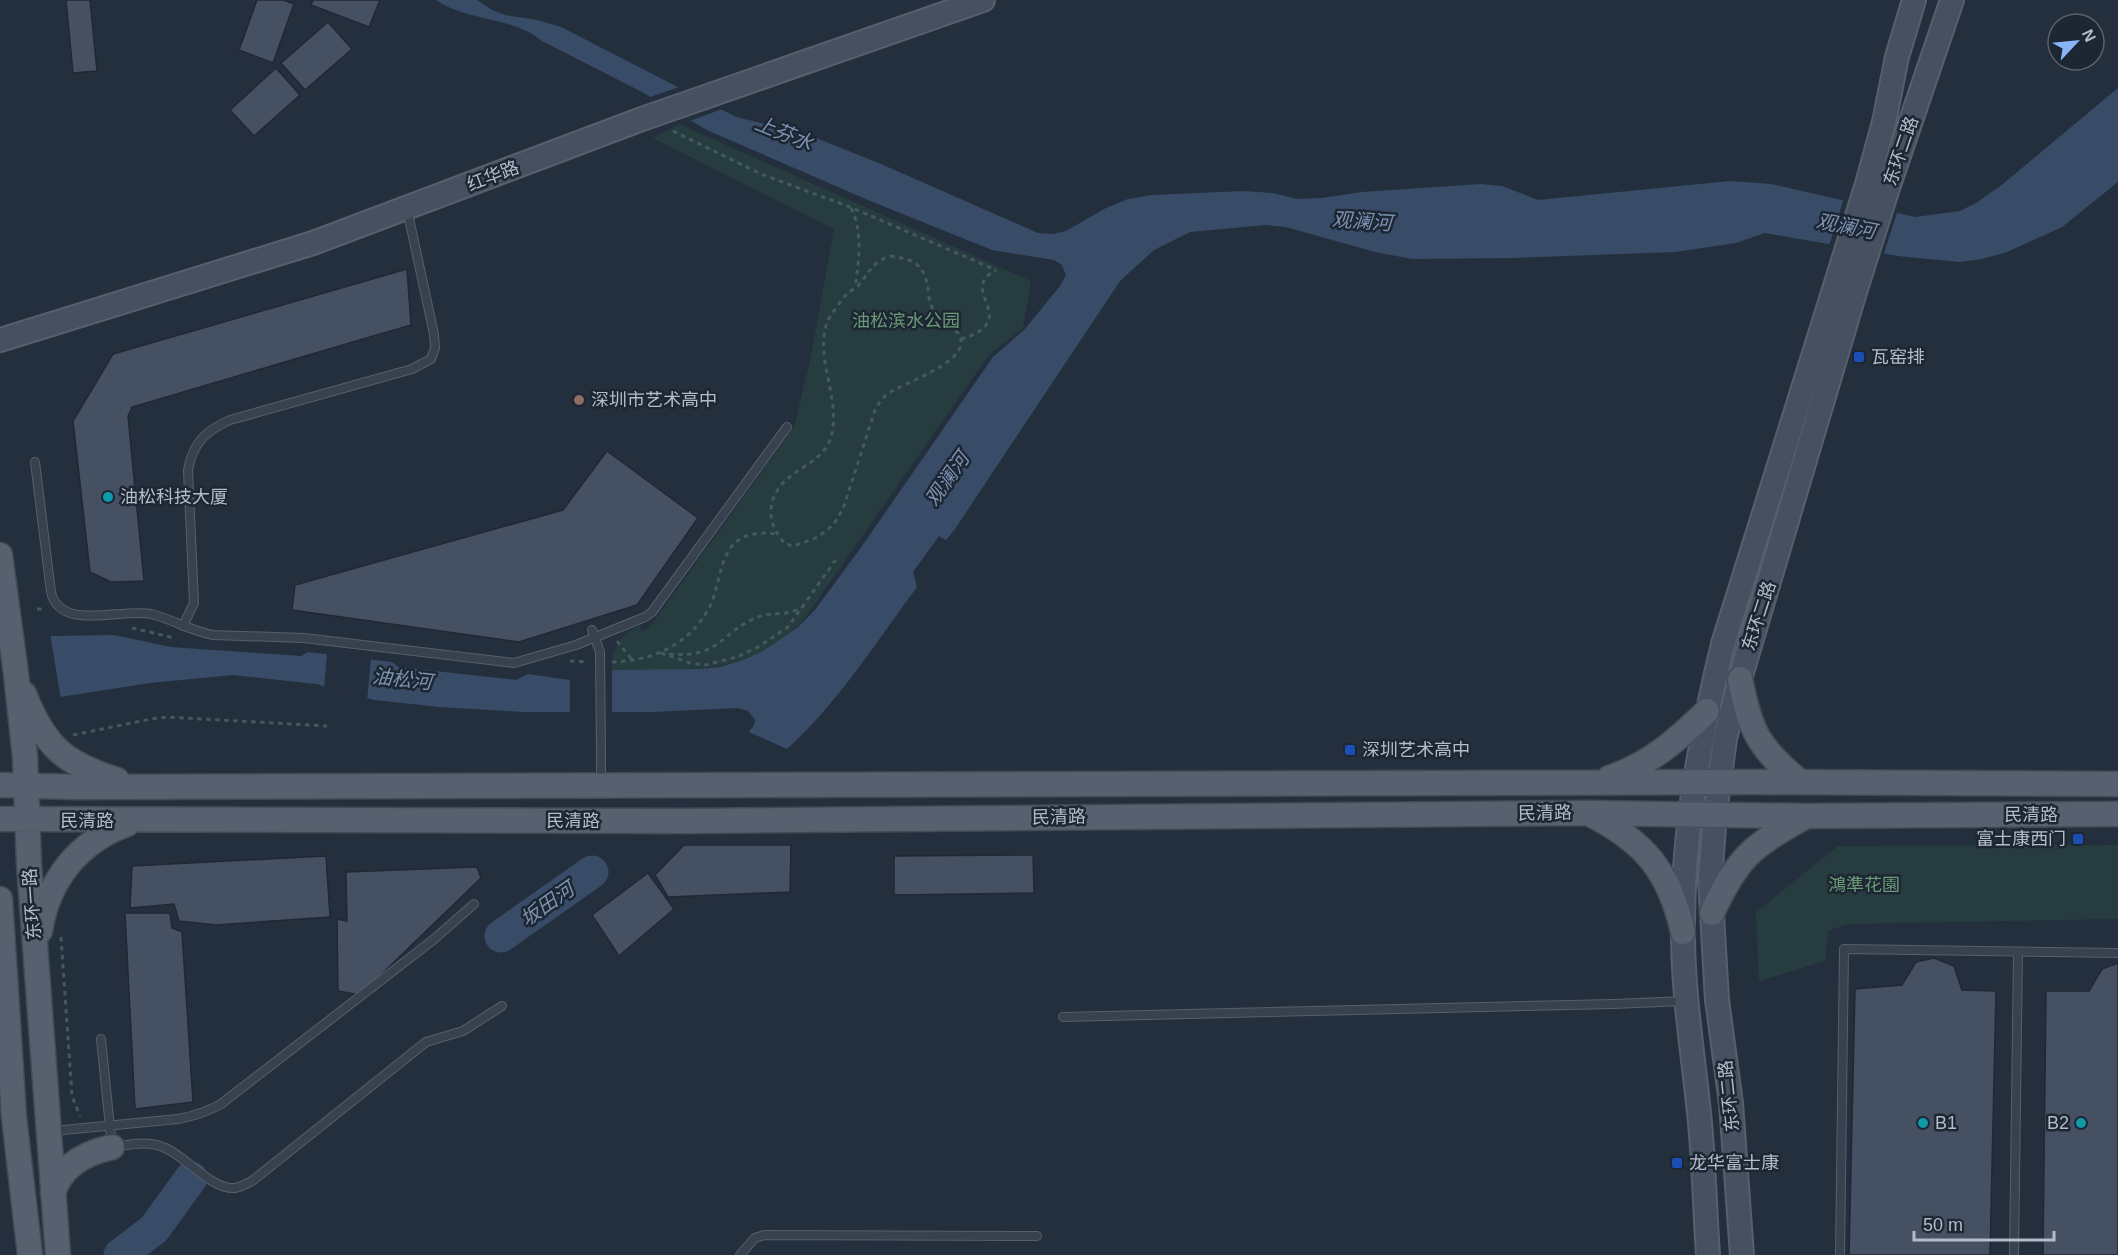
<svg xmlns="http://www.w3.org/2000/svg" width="2118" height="1255" font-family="Helvetica,'Noto Sans SC',sans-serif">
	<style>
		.green { fill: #263c3f }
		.water { fill: #394c67 }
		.pier { fill: #242f3e }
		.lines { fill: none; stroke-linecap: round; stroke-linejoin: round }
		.river { stroke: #394c67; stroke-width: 33 }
		.building { fill: #455162; stroke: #1f2835; stroke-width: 1.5 }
		.lane-casing { stroke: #565f6c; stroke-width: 10 }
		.secondary-casing { stroke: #565f6c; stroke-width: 26 }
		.primary-casing { stroke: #414a57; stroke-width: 27 }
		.path { stroke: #44595c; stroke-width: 3; stroke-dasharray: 4.5 4.5; stroke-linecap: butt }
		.lane { stroke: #38414e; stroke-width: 8 }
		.secondary { stroke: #465061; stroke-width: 22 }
		.primary { stroke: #56606e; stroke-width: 24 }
		.lane-bridge-casing { stroke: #565f6c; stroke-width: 10; stroke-linecap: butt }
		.lane-bridge { stroke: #38414e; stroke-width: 8 }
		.transit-dot { fill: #1a4fb4; stroke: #1d2633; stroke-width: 2 }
		.education-dot { fill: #8d6e63; stroke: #1d2633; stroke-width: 2 }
		.culture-dot { fill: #0f9aa8; stroke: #1d2633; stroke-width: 2 }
		.labels { text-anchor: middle; stroke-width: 5; stroke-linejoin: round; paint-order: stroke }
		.street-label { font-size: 18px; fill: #b4bcc9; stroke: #1d2633 }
		.park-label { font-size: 18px; fill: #6b9a76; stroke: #1d2633 }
		.poi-label { font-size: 18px; fill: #b4bcc9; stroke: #1d2633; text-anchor: start }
		.water-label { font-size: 20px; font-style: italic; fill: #7c92b1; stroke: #1d2633 }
	</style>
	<rect width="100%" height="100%" fill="#242f3e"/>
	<path class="green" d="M679 124 1031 281 1023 328 989 355 807 615C801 622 794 629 787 635 739 677 672 669 612 670 612 648 619 635 639 626L642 631 649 628 794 427 810 361 834 229 653 138Z
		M2118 845V919L1847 924 1828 931 1825 961 1759 981 1756 912 1838 846Z"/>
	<path class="water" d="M436 0H477L492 10 505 15 537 20 561 27 736 117 806 134 881 164 1038 233 1053 234 1066 231 1106 208 1128 199 1152 195 1244 191 1273 193 1297 199 1322 198 1362 192 1481 184 1502 186 1538 200 1730 181 1771 184 1915 217 1960 211 1976 203 2003 184 2118 88V182L2062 227 2007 252 1982 259 1960 262 1898 256 1765 233 1736 243 1675 252 1512 258 1412 259 1375 252 1286 227 1266 225 1190 232 1154 250 1120 281 955 529 946 540 939 536 913 572 917 587C876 642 838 703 787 749L749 732 754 725 755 720 748 711 738 708 651 712H524L440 707 374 700 316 684 233 675 150 683 60 697 0 703V641L50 636 114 635 171 647 301 656 308 652 392 662 398 667 516 680 528 674 570 680 612 670 699 669 720 667 743 660 763 651 781 639 798 627 814 611 860 549 993 357 1024 330 1060 286 1066 275 1062 265 1054 260 992 250 868 200 707 130 642 92 542 41C512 16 468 22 436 0Z"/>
	<path class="pier" d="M682 86 725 108 687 122 647 98Z
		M1844 198 1898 210 1883 256 1829 246Z
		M50 633 61 700 0 706V638Z
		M327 654 371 659 367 701 324 689Z
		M612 667V715H570V677Z"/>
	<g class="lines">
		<path class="river" d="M501 936 592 872
			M120 1255 154 1229 191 1178"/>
	</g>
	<path class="building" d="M66 0H90L97 71 73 73Z
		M257 0H283L294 4 273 63 239 50Z
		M313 0H380L369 27 311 5Z
		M328 22 352 49 305 90 281 63Z
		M276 68 300 95 254 136 230 110Z
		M407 269 411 325 132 407 128 416 144 581 111 582 90 572 73 421 113 354Z
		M607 451 698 518 637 605 519 642 292 610 295 585 563 510Z
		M684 845H791L790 892 668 897 655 875Z
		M1033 855 1034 893 894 895V856Z
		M326 856 330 917 216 925 179 921 174 904 130 908 132 866Z
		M477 867 481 878 360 995 338 991 337 919 347 921 346 872Z
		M648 873 674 909 619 956 592 915Z
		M125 913H170L172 928 182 932 193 1102 135 1109Z
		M1934 958 1954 966 1962 990 1996 991 1990 1255H1849L1855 989 1902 985 1916 962Z
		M2118 963V1255H2043L2046 991H2089L2102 969Z"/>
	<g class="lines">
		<g class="lane-casing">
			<path id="lane" d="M35 462 51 592C60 632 121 608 151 614 172 619 191 631 213 635L304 638 514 663 576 645 645 617 652 612 787 427
				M183 626 194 603 188 470C193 443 205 431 230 420L412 369 431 359 435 348 434 334 407 209
				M592 630 600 652
				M601 754V782
				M1063 1017 1614 1004 1684 1001
				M101 1039 112 1147C129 1145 147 1140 163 1147 185 1155 211 1190 235 1188 241 1187 246 1184 252 1181L426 1042 463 1031 502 1006
				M53 1131 178 1119C194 1116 207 1112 221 1104L433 940 474 904
				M740 1255 755 1238 764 1235 1037 1236
				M1840 1255 1844 949 2118 953
				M2014 1255 2018 952"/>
		</g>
		<g class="secondary-casing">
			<path id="secondary" d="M0 340 313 243 642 119 983 0
				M1708 1255C1705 1211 1704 1167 1700 1123 1694 1059 1683 997 1683 933 1682 836 1700 738 1723 644L1867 184 1884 122 1897 57 1914 0
				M1742 1255 1731 1103 1717 1000 1710 880 1715 814 1725 739 1740 679 1855 292 1887 191 1952 0"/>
		</g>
		<g class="primary-casing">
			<path id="primary" d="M0 555 16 674 25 757 29 864 58 1255
				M1740 679C1751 733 1758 747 1800 782
				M24 694C45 747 64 763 117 780
				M1609 778C1649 765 1677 740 1707 711
				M0 785 76 787 1756 782 2118 784
				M1590 814C1645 842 1669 871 1683 932
				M0 819 686 821 1587 813 1806 816 2118 814
				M0 899 14 1117 30 1255
				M1712 913C1737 859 1751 846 1803 818
				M40 931C48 880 78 842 127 824
				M53 1194C60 1166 86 1153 112 1147"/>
		</g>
		<path class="path" d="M673 131 761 174 850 207 996 270
			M851 208C863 231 859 262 855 287
			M890 256C920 260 926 268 929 297 932 322 958 323 961 340 965 364 902 383 886 395 881 399 878 405 875 410L843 509 833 525 818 537 794 546 785 544C775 532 768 519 772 503 781 468 822 468 831 437 842 398 813 358 828 320 830 316 844 296 847 294 850 291 854 289 858 286 870 272 871 263 890 256Z
			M961 339C970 336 980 333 986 325 1000 307 964 287 996 270
			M37 609H45
			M132 628 175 638
			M617 641 633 661
			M661 653 690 663 705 665 737 657 758 647 788 627 837 558
			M669 654C723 659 720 630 761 616 776 612 788 616 802 607
			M570 661 587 662
			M612 662C652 661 689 645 709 608 723 582 717 540 754 534 762 533 770 532 777 535
			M73 735 151 719 167 717 327 726
			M61 937 72 1096 80 1116"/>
		<use href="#lane" class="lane"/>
		<use href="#secondary" class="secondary"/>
		<use href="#primary" class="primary"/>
		<g class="lane-bridge-casing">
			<path id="lane-bridge" d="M600 652 601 754"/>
		</g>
		<use href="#lane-bridge" class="lane-bridge"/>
	</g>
	<g class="transit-dot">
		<rect x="1853" y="351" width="12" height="12" rx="3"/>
		<rect x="1344" y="744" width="12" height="12" rx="3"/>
		<rect x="2072" y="833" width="12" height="12" rx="3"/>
		<rect x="1671" y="1157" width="12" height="12" rx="3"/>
	</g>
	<circle class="education-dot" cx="579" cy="400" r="6"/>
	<g class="culture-dot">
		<circle cx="108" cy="497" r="6"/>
		<circle cx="1923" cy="1123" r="6"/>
		<circle cx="2081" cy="1123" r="6"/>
	</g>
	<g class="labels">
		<g class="street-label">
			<text transform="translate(1901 151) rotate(-71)" y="6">东环二路</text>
			<text transform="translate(493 176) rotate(-21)" y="6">红华路</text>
			<text transform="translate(1759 616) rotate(-72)" y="6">东环二路</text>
			<text transform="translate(1545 813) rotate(-1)" y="6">民清路</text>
			<text x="2031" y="821">民清路</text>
			<text transform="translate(1059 817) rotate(-1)" y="6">民清路</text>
			<text x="87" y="827">民清路</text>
			<text x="573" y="827">民清路</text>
			<text transform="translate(32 904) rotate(-94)" y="6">东环一路</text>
			<text transform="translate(1729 1096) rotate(-96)" y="6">东环二路</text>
		</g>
		<g class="park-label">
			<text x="906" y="327">油松滨水公园</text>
			<text x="1864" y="891">鴻準花園</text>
		</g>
		<g class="poi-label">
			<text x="1871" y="363">瓦窑排</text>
			<text x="591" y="406">深圳市艺术高中</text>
			<text x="120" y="503">油松科技大厦</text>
			<text x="1362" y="756">深圳艺术高中</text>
			<text x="2066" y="845" text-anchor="end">富士康西门</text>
			<text x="1935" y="1129">B1</text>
			<text x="2069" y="1129" text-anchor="end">B2</text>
			<text x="1689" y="1169">龙华富士康</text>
		</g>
		<g class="water-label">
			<text transform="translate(784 133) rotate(22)" y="7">上芬水</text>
			<text transform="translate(1362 221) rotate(4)" y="7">观澜河</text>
			<text transform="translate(1846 226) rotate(11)" y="7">观澜河</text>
			<text transform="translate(947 479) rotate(-55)" y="7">观澜河</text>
			<text transform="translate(402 679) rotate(6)" y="7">油松河</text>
			<text transform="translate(547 904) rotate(-35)" y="7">坂田河</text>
		</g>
	</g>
	<g transform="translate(2076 42) rotate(64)"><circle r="28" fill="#1d2633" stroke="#59626f" stroke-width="1.5"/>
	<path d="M0-4.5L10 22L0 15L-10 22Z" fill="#8ab4f8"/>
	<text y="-9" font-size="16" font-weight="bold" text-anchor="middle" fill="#b4bcc9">N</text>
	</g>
	<path d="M1914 1231v9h140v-9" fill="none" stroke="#b4bcc9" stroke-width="3"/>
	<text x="1923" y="1231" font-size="18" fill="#b4bcc9" stroke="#1d2633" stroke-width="4.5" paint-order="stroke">50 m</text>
</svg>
